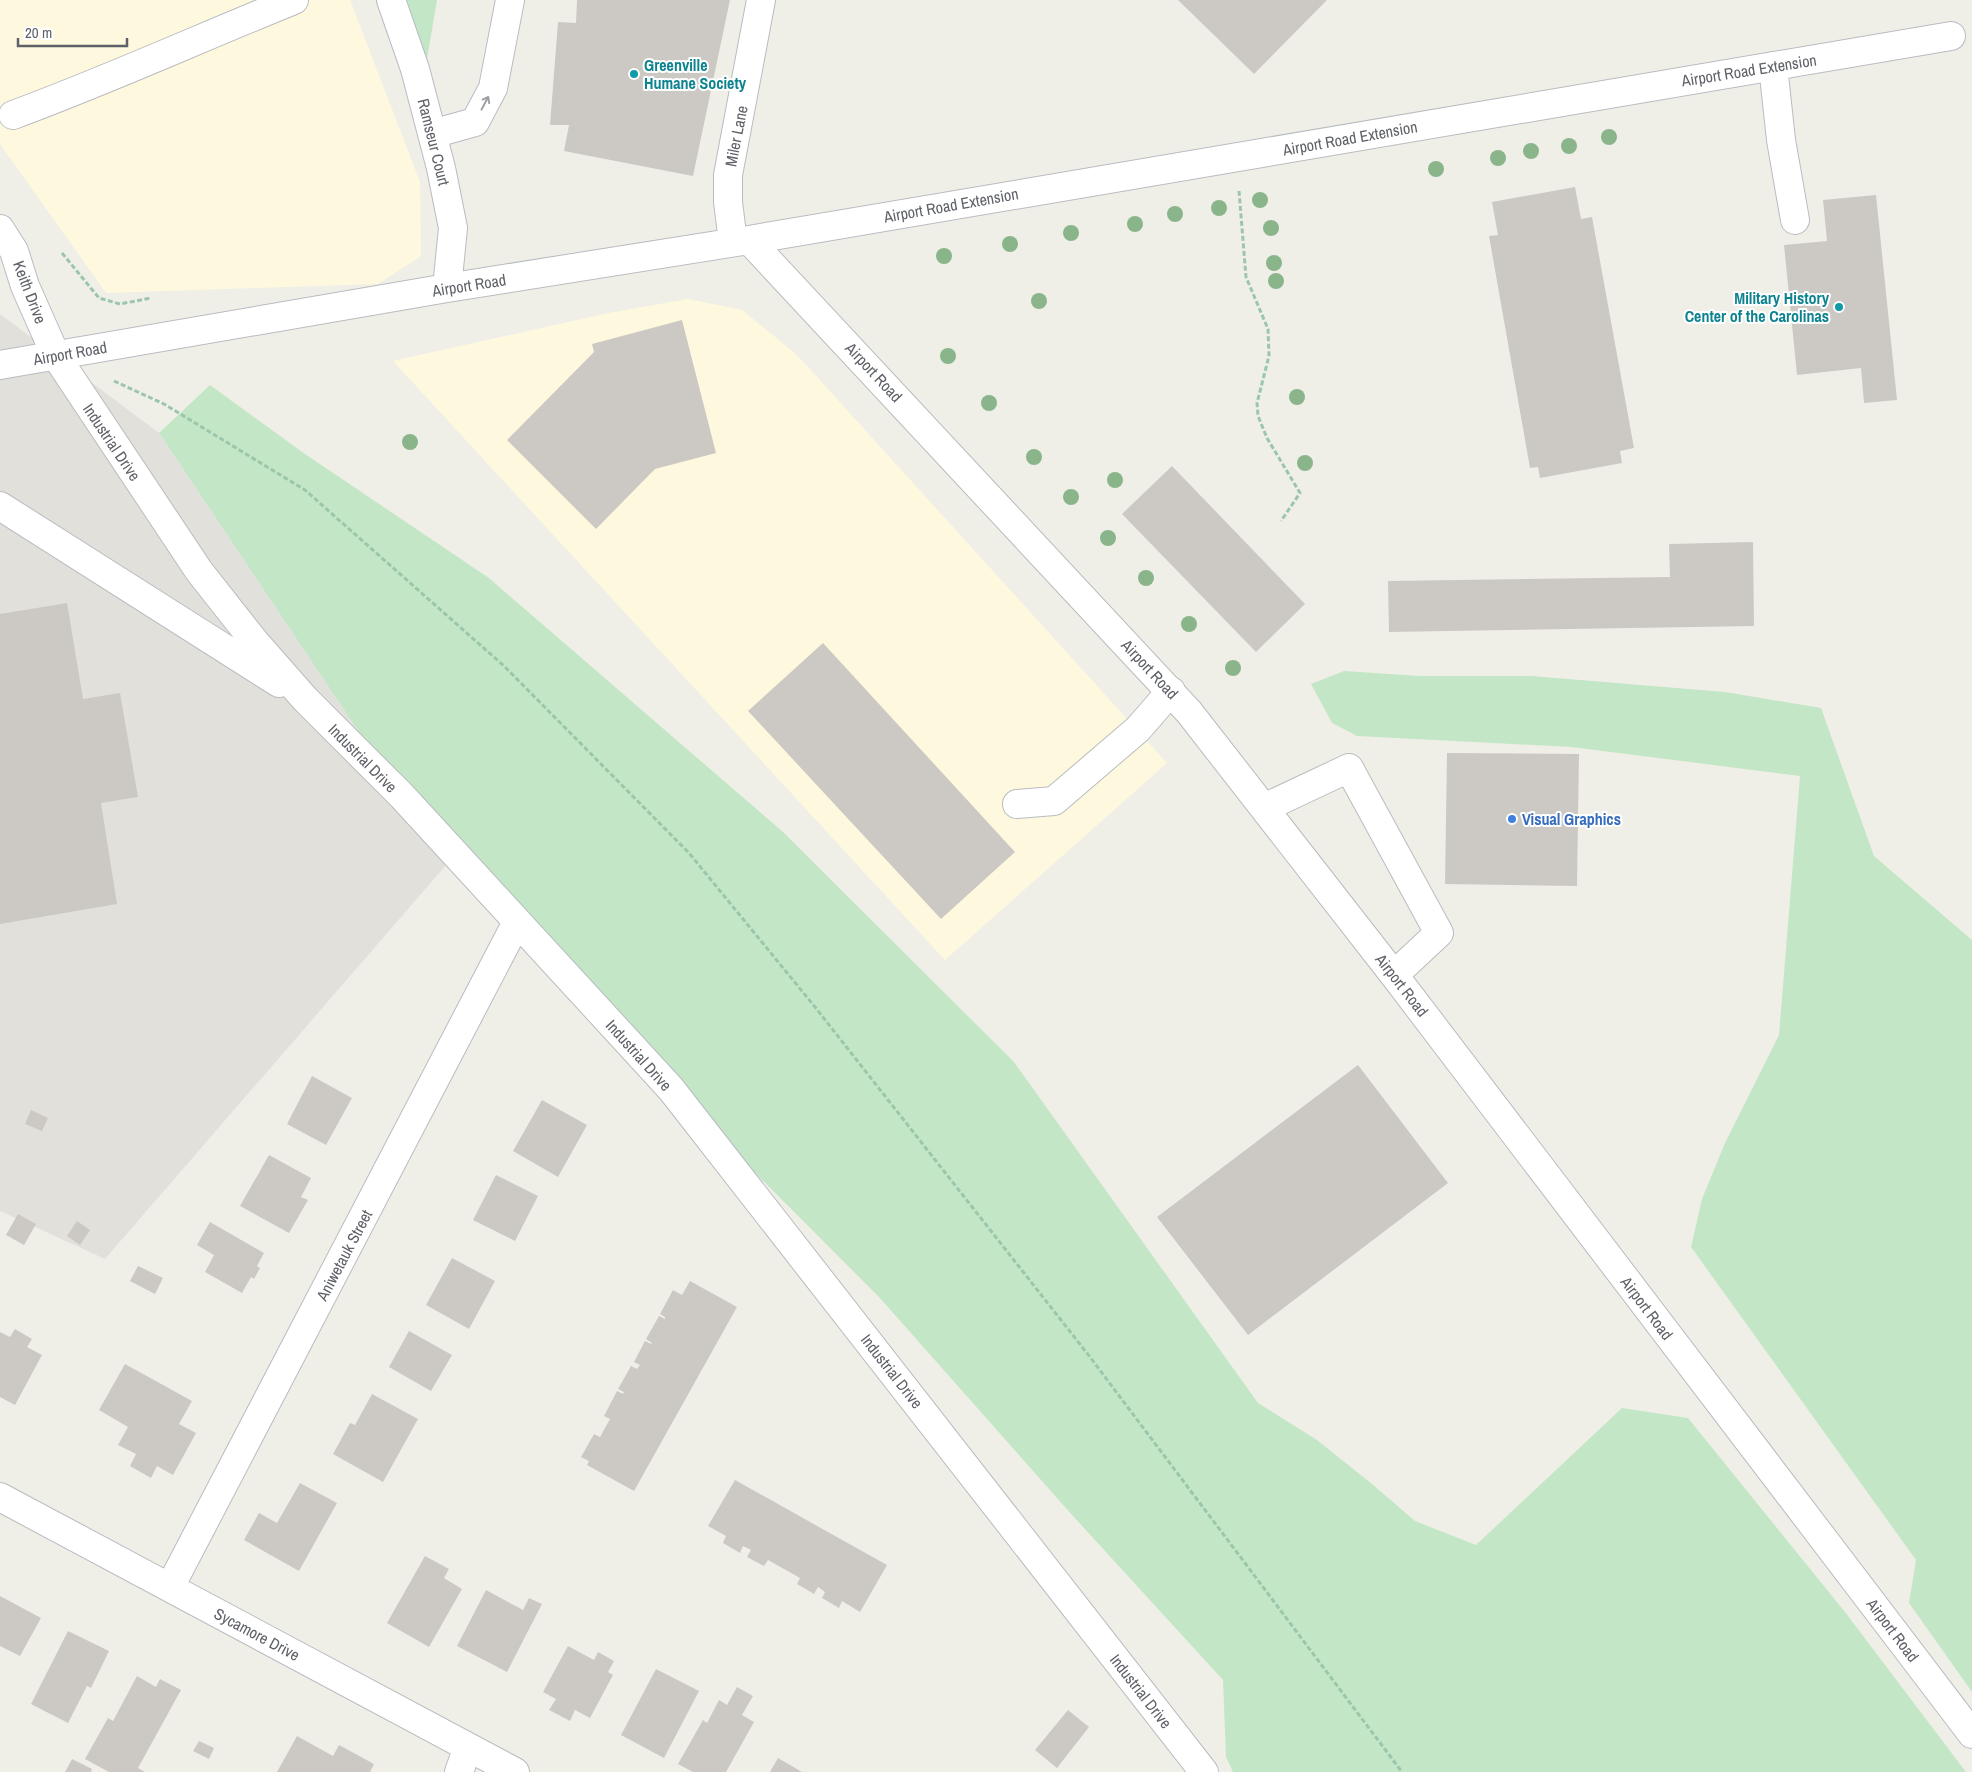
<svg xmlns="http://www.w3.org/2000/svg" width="1972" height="1772" font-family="'Archivo Narrow',sans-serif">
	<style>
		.commercial { fill: #fef9de }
		.industrial { fill: #e2e0db }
		.green { fill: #c3e7c6 }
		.building { fill: #ccc9c4 }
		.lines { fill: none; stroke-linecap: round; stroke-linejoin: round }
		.minor-casing { stroke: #b9bbc0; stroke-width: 30 }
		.path { stroke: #9bc6ab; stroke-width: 3; stroke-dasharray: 5 2.5; stroke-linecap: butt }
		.minor { stroke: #fff; stroke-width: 28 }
		.tree { fill: #8ab58b }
		.oneway { stroke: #9ea0a4 }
		.culture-dot { fill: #0f9aa8; stroke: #fff; stroke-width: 2 }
		.shop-dot { fill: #3f7fe0; stroke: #fff; stroke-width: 2 }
		.labels { text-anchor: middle; stroke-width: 4; stroke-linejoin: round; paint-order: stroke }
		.culture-label { font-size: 16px; font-weight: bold; fill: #0d838f; stroke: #fff; text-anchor: start }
		.street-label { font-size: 16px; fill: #5e6167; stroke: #fff }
		.shop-label { font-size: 16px; font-weight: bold; fill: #366cbe; stroke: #fff; text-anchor: start }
	</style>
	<rect width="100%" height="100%" fill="#f0efe7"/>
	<path class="commercial" d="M0 0H350L420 182 421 256 378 284 106 293 0 144Z
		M688 299 742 310 797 355 1167 763 945 960 393 361 609 313Z"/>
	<path class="industrial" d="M0 314 159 433 447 864 105 1259 0 1211Z"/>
	<path class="green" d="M406 0H437L427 59Z
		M210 385 305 454 489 578 783 832 1014 1062 1258 1403 1317 1440 1372 1484 1415 1521 1476 1545 1622 1408 1688 1418 1845 1612 1966 1772H1233L1226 1757 1223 1680 1073 1516 879 1297 447 864 159 433Z
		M1344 671 1420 676H1532L1725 692 1821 708 1874 856 1972 940V1692L1909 1603 1916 1560 1691 1247 1702 1199 1725 1143 1779 1035 1800 776 1571 747 1357 736 1332 723 1311 684Z"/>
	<path class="building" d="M577 0H730L693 176 564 151 569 125H550L558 22 576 23Z
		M1178 0H1327L1254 74Z
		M1575 187 1581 219 1592 217 1634 448 1620 451 1622 463 1540 478 1538 467 1530 468 1489 236 1498 235 1492 202Z
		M1876 195 1897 400 1864 403 1861 368 1797 375 1784 245 1827 241 1823 200Z
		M682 320 716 453 655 469 596 529 507 440 594 352 592 344Z
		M1172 466 1305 604 1256 652 1122 514Z
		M1753 542 1754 626 1389 632 1388 581 1670 577 1669 544Z
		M67 603 83 699 120 693 138 797 101 803 117 904 0 924V614Z
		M823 643 1015 852 941 919 748 711Z
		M1447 753 1579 754 1577 886 1445 884Z
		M1358 1065 1448 1183 1248 1335 1157 1217Z
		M312 1076 352 1098 326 1145 287 1124Z
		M542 1100 587 1125 558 1177 513 1151Z
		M31 1110 48 1118 42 1131 25 1124Z
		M269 1155 311 1178 301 1197 308 1200 289 1233 240 1206Z
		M496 1175 538 1196 515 1241 473 1220Z
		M18 1214 36 1224 24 1245 6 1235Z
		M77 1221 90 1230 80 1245 67 1236Z
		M210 1222 264 1253 257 1266 260 1268 254 1279 251 1277 242 1293 205 1272 214 1255 197 1245Z
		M452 1258 495 1281 469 1329 426 1305Z
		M138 1266 163 1278 155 1294 130 1281Z
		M690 1281 737 1307 634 1491 587 1465 589 1461 581 1457 594 1434 600 1437 610 1419 604 1416 617 1391 623 1394 624 1392 618 1389 631 1366 637 1369 640 1365 634 1362 645 1341 651 1344 652 1343 646 1339 659 1316 665 1319V1317L660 1314 673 1290 682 1295Z
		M15 1329 32 1339 27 1347 42 1355 15 1405 0 1397V1332L10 1337Z
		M409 1331 452 1355 431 1391 389 1367Z
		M125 1364 192 1401 179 1424 196 1433 173 1475 157 1466 151 1478 130 1466 136 1454 118 1445 128 1427 99 1410Z
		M372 1394 418 1419 383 1482 333 1454 350 1423 355 1425Z
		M735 1480 887 1565 860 1612 842 1601 839 1608 822 1598 825 1592 818 1587 814 1594 797 1584 800 1578 768 1560 764 1566 747 1557 751 1550 743 1546 740 1553 723 1543 726 1536 708 1526Z
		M300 1483 337 1503 299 1571 244 1540 259 1513 277 1523Z
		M425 1556 449 1569 444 1578 462 1589 429 1647 387 1623Z
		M486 1590 523 1610 529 1598 542 1604 507 1672 457 1646Z
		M0 1596 41 1618 20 1656 0 1646Z
		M68 1631 109 1651 91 1688 87 1686 68 1723 31 1704Z
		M568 1646 594 1660 598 1652 614 1661 608 1672 613 1675 590 1718 575 1710 570 1721 549 1710 556 1699 543 1692Z
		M656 1669 699 1691 664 1758 621 1735Z
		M137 1676 156 1687 160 1679 181 1690 138 1768 145 1772H109L85 1759 108 1718 113 1721Z
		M737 1687 753 1696 742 1715 754 1722 726 1772H693L678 1764 703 1720 707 1723 719 1700 727 1705Z
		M1068 1710 1089 1727 1057 1768 1035 1750Z
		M297 1736 333 1756 339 1745 374 1764 370 1772H277Z
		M199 1741 214 1748 209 1759 193 1751Z
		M778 1758 802 1772H770Z
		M72 1759 92 1769 91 1772H65Z"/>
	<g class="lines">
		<g class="minor-casing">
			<path id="minor" d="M391 0 415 69 441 168 453 228 447 288
				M1773 66 1781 140 1795 220
				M13 115C108 80 200 38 294 0
				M432 134 475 122 493 88 510 0
				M0 229 14 251 25 286 56 356 199 571 255 642 305 699 402 796 671 1089 1204 1772
				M749 240 1951 36
				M733 242 728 202V175L761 0
				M0 365 447 288 749 240 1189 712 1394 975 1972 1734
				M0 506 279 683
				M1017 804 1054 801 1138 729 1171 691
				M1264 808 1349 768 1439 933 1394 975
				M0 1497 515 1772
				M170 1587 517 922
				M459 1772 468 1747"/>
		</g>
		<path class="path" d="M1239 191 1246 277 1268 329 1269 356 1257 403 1258 416 1267 438 1300 493 1281 521
			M62 253 99 298 120 304 151 298
			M114 381 164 404 305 490 504 666 689 853 815 1007 1090 1357 1402 1772"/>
		<use href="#minor" class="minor"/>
	</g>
	<g class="tree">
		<circle cx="1609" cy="137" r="8"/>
		<circle cx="1569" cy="146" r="8"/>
		<circle cx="1531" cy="151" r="8"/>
		<circle cx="1498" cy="158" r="8"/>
		<circle cx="1436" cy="169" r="8"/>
		<circle cx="1260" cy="200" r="8"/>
		<circle cx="1219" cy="208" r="8"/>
		<circle cx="1175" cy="214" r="8"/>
		<circle cx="1135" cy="224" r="8"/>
		<circle cx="1271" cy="228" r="8"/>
		<circle cx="1071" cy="233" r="8"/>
		<circle cx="1010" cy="244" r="8"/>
		<circle cx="944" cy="256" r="8"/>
		<circle cx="1274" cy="263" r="8"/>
		<circle cx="1276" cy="281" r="8"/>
		<circle cx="1039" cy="301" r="8"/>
		<circle cx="948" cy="356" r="8"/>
		<circle cx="1297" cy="397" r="8"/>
		<circle cx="989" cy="403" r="8"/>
		<circle cx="410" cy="442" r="8"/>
		<circle cx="1034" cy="457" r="8"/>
		<circle cx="1305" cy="463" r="8"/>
		<circle cx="1115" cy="480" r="8"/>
		<circle cx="1071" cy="497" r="8"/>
		<circle cx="1108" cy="538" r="8"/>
		<circle cx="1146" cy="578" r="8"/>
		<circle cx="1189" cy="624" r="8"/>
		<circle cx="1233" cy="668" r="8"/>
	</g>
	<defs><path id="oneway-shaft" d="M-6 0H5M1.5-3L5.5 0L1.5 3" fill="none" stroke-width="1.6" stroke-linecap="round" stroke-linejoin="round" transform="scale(1.25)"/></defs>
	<use class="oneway" href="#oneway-shaft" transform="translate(485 103) rotate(-62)"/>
	<g class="culture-dot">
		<circle cx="634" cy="74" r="5"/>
		<circle cx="1839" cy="307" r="5"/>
	</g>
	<circle class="shop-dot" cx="1512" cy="819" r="5"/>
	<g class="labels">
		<g class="culture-label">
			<text x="644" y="71">Greenville<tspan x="644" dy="18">Humane Society</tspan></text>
			<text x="1829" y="304" text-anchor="end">Military History<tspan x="1829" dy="18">Center of the Carolinas</tspan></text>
		</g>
		<g class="street-label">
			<text transform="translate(1749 70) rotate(-9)" y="6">Airport Road Extension</text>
			<text transform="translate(736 136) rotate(-79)" y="6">Miler Lane</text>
			<text transform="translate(1350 138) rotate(-10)" y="6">Airport Road Extension</text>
			<text transform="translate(434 142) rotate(76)" y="6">Ramseur Court</text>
			<text transform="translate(951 205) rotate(-10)" y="6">Airport Road Extension</text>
			<text transform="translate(469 285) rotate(-9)" y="6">Airport Road</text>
			<text transform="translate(30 292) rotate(69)" y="6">Keith Drive</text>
			<text transform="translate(70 353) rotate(-10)" y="6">Airport Road</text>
			<text transform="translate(874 372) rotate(47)" y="6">Airport Road</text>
			<text transform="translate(112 442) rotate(56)" y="6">Industrial Drive</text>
			<text transform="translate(1150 669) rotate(47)" y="6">Airport Road</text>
			<text transform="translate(363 758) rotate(45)" y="6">Industrial Drive</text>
			<text transform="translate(1402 985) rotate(52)" y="6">Airport Road</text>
			<text transform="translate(639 1055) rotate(48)" y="6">Industrial Drive</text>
			<text transform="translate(344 1255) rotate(-62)" y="6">Aniwetauk Street</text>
			<text transform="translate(1647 1308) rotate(53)" y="6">Airport Road</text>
			<text transform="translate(892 1371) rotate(52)" y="6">Industrial Drive</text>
			<text transform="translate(1893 1630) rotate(53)" y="6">Airport Road</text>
			<text transform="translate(257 1634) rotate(28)" y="6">Sycamore Drive</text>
			<text transform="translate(1141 1691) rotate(52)" y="6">Industrial Drive</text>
		</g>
		<g class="shop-label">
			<text x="1522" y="825">Visual Graphics</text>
		</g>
	</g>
	<path d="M18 38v8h109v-8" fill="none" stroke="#5e6167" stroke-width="2.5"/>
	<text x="25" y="38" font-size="15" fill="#5e6167" stroke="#ffffff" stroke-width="4" paint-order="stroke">20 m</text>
</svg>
